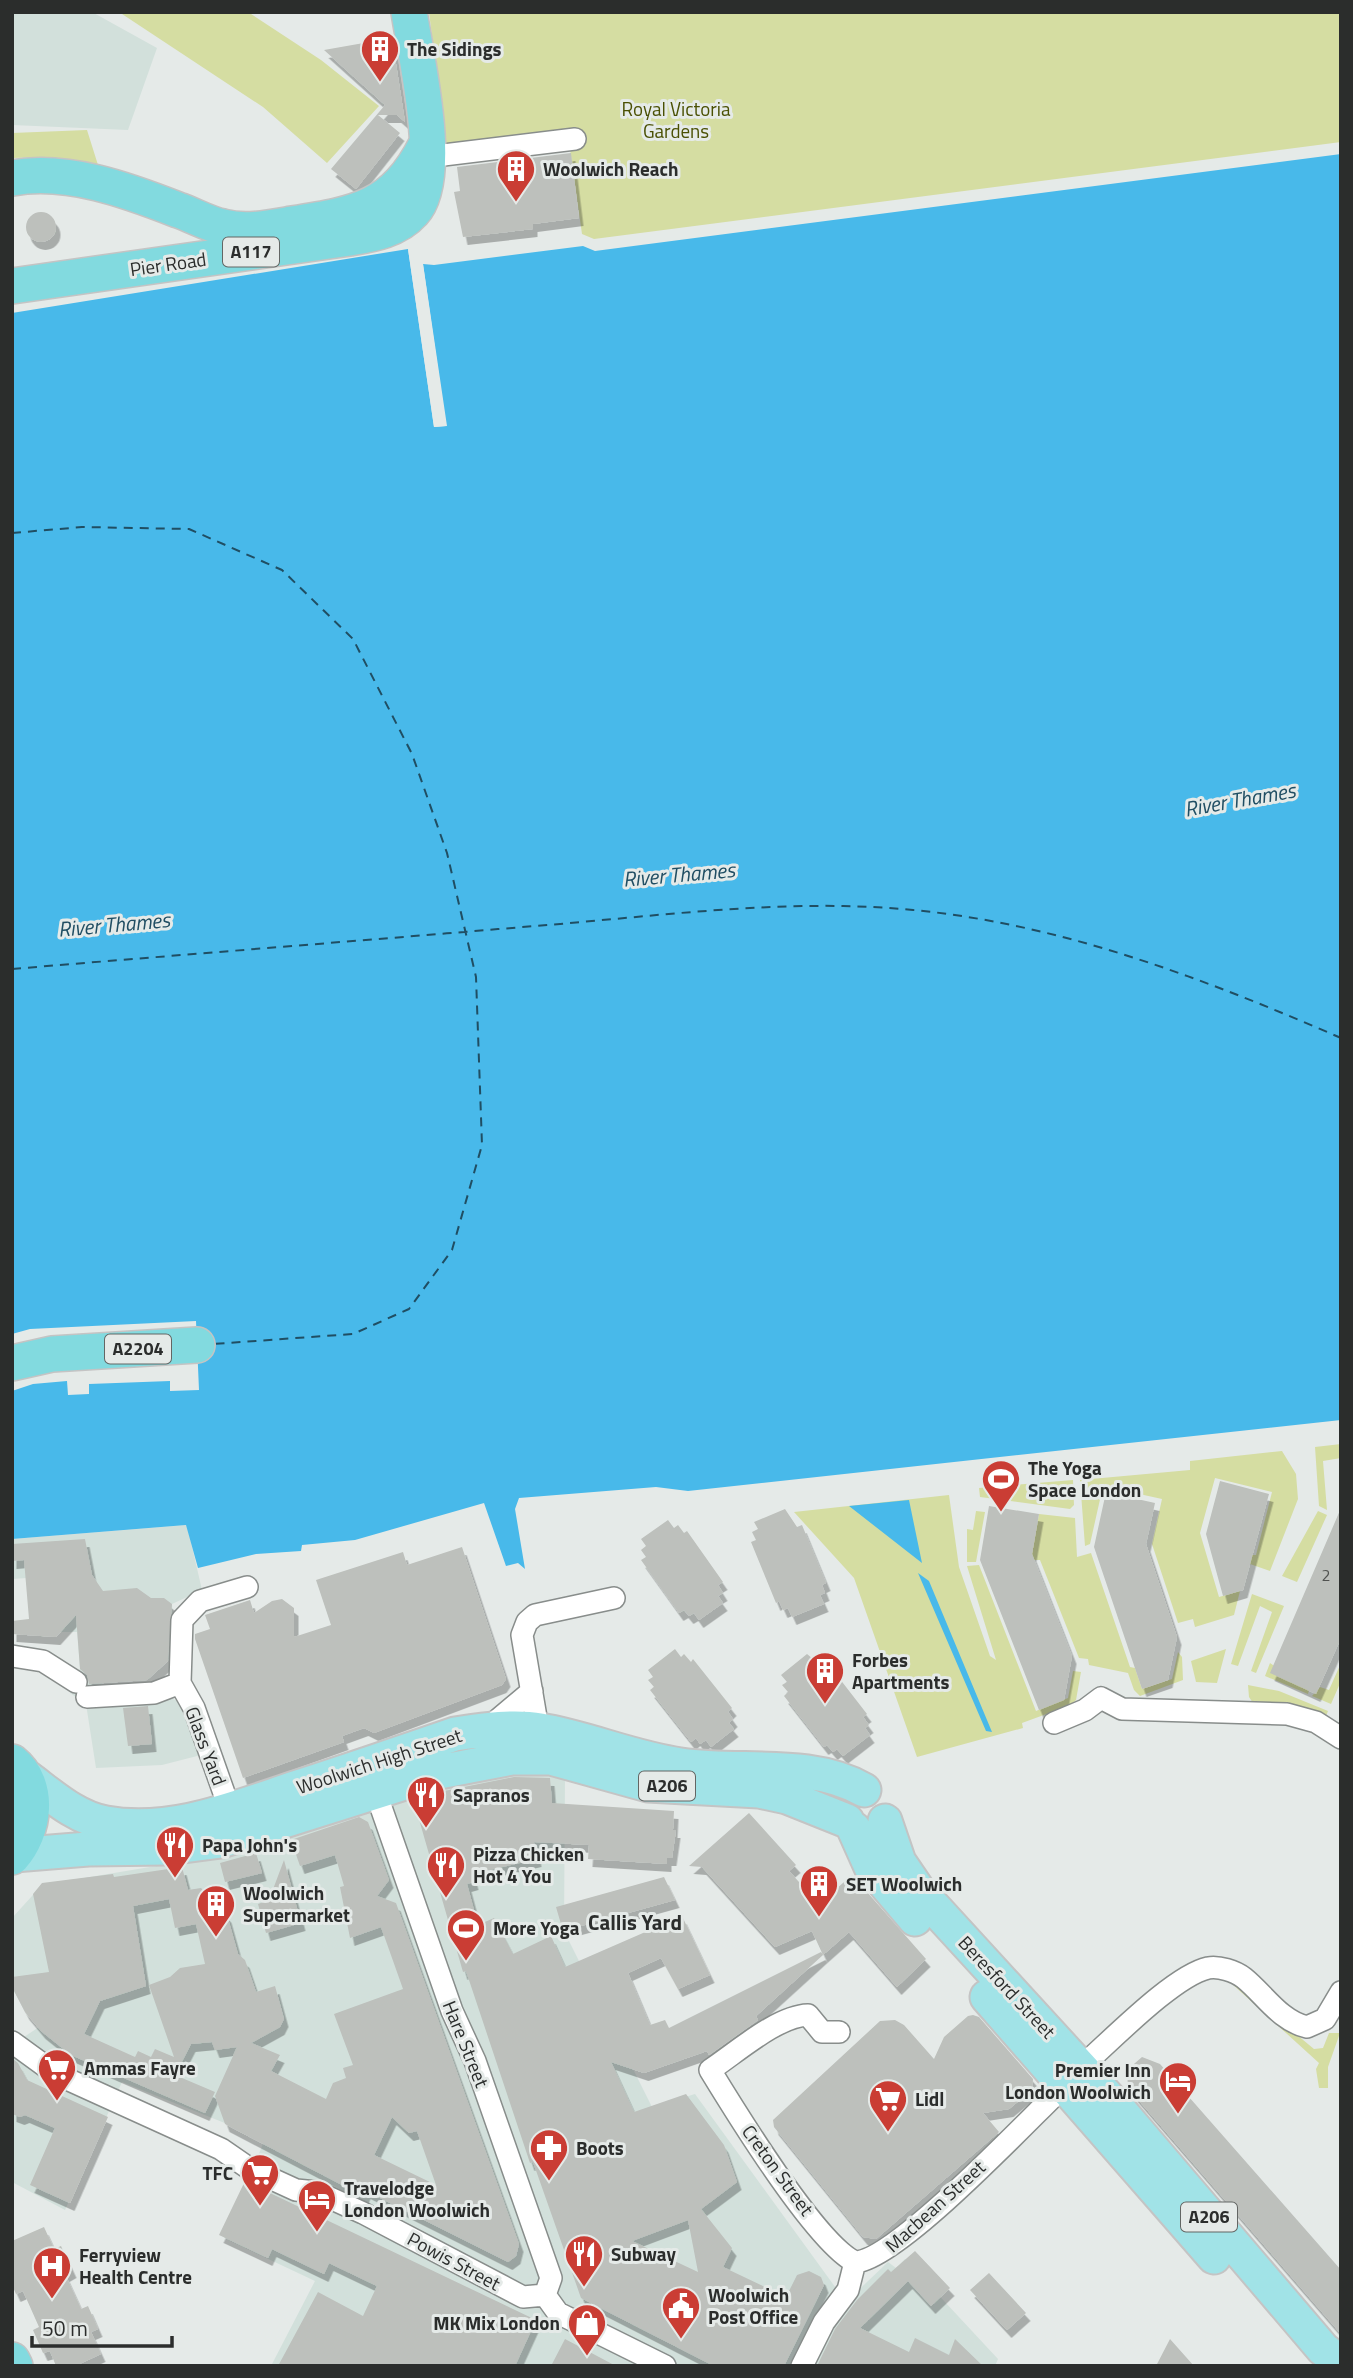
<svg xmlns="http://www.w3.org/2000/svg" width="1353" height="2378" font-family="'Titillium Web',sans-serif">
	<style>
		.built { fill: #d2e0db }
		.green { fill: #d5dda2 }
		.water { fill: #48b9ea }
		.pier { fill: #e5eae8 }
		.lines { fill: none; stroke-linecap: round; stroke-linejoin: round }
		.ferry { stroke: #204e63; stroke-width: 2; stroke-dasharray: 9 7; stroke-linecap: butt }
		.building { fill: #bdc0bc; fill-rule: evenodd; filter: url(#shadow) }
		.minor-casing { stroke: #888d8b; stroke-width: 24 }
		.primary-casing { stroke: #c4c4c4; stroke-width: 37 }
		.trunk-casing { stroke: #c4c4c4; stroke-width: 38 }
		.minor { stroke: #fff; stroke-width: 21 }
		.primary { stroke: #a1e3e7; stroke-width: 33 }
		.trunk { stroke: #82dadf; stroke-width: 35 }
		.labels { text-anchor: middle; stroke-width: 6; stroke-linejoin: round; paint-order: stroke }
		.number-label { font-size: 16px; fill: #505250 }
		.shield { fill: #e5eae8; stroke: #636664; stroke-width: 2 }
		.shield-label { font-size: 18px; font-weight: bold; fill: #2b2d2c }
		.poi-label { font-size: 19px; font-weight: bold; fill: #2b2d2c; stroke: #e5eae8; text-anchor: start }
		.park-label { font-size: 19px; fill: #4a5003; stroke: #e5eae8 }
		.street-label { font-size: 19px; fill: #2b2d2c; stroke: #e5eae8 }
		.water-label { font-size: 21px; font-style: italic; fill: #204e63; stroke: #e5eae8 }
		.neighbourhood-label { font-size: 21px; font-weight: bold; fill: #2b2d2c; stroke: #e5eae8 }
	</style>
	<defs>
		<filter id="shadow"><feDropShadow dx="4.5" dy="8" stdDeviation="0" flood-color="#0004"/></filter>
	</defs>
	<rect width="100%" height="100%" fill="#e5eae8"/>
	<path class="built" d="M12 12H92L157 48 128 130 12 125Z
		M187 1525 202 1590 172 1604 175 1653 147 1680 103 1683 82 1701 70 1693 80 1668 77 1632H60L56 1576 12 1579V1539Z
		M168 1697 178 1701 185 1713 201 1755 162 1765 96 1768 86 1704Z
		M526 1770 565 1776 564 1931 652 2107 695 2094 846 2302 888 2262 896 2268 905 2259 998 2359 995 2366H271L315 2281 224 2238 265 2139 122 2082 65 2210 12 2182V2045L39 2027 12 1989V1918L42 1885 180 1862 472 1776Z"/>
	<path class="green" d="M119 12H248L321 60 379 106 327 163 263 107Z
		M429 12H1341V142L594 239 582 234 568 135 446 150Z
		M87 130 98 165 45 157 12 158V133Z
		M1341 1444V1458L1323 1461 1327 1510 1319 1506 1315 1447Z
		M1282 1451 1296 1474 1298 1499 1270 1571 1250 1564 1252 1555H1256L1272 1492 1215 1478 1200 1533 1219 1597 1240 1591 1234 1615 1195 1627 1193 1619 1178 1623 1152 1544 1162 1499 1103 1486 1090 1544 1085 1546 1080 1480 1190 1470V1461Z
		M1073 1480 1074 1505 1070 1509 980 1497 979 1488Z
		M949 1495 959 1567 990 1656 996 1660 967 1566 979 1565 1036 1711 1068 1698 1073 1671 1081 1672 1076 1700 1071 1705 1022 1723 1023 1728 917 1757 854 1578 794 1512Z
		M976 1511 985 1512 976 1562H967V1529L973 1530Z
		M1318 1511 1327 1515 1297 1582 1282 1576Z
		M1039 1514 1075 1518 1077 1557 1091 1553 1130 1667 1135 1668 1142 1689 1172 1679 1178 1652 1182 1657 1183 1680 1140 1696 1134 1690 1128 1673 1089 1665 1088 1659 1079 1658 1040 1560H1034L1032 1554Z
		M1252 1594 1284 1606 1256 1673 1251 1671 1272 1612 1260 1606 1238 1666 1231 1664Z
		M1226 1649 1217 1683 1196 1682 1191 1661Z
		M1270 1663 1309 1690 1308 1694 1265 1676Z
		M1341 1663V1681L1331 1704 1312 1696 1320 1687 1329 1690Z
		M1248 1685 1279 1691 1328 1711 1326 1716 1305 1709 1253 1703 1249 1697Z
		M1232 1981 1314 2049 1323 2048 1329 2033H1340L1328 2067V2088H1319L1316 2069 1319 2063 1231 1983Z"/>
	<path class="water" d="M1341 154V1420L688 1491 656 1487 519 1498 515 1509 525 1569 518 1563 506 1566 484 1503 355 1540 302 1545 301 1551 256 1554 198 1568 186 1525 12 1539V313L408 249 434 427 446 426 423 264 434 265 583 246 595 251Z
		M909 1500 922 1563 849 1506Z
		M918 1573 929 1581 992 1732 986 1731Z"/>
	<path class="pier" d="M408 249 413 253 437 423H443L420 261 423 264 447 426 434 427Z
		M196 1321 199 1390 170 1391V1381L89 1384V1394L68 1395 67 1381 33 1384 12 1391V1334L30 1329Z"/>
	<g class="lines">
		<path class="ferry" d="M12 533 82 527 189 529 282 570 353 639 412 754 447 853 476 977 482 1145 452 1250 409 1309 353 1334 213 1344
			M12 969C191 954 369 940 547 925 668 915 791 898 913 910 1062 924 1205 979 1341 1038"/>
	</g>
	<path class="building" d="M392 38 405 122 397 115H378L400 133 356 189 331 169 385 105 324 50Z
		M571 153 579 218 533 224V229L463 237 454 192 460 191 457 167Z
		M26 227a15 15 0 1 1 30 0a15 15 0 1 1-30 0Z
		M1220 1481 1269 1494 1243 1590 1223 1596 1206 1534Z
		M1106 1492 1155 1503 1146 1544 1177 1637 1168 1680 1142 1689 1094 1547Z
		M989 1506 1039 1514 1032 1554 1072 1656 1064 1700 1039 1710 980 1560Z
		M1341 1508V1638L1316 1694 1270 1673Z
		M785 1509 797 1527 802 1525 826 1583 822 1585 825 1593 820 1595 824 1604 792 1617 788 1608 783 1610 779 1601 776 1603 751 1542 756 1540 752 1532 758 1529 754 1522Z
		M668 1520 674 1528 678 1525 684 1533 687 1531 723 1582 718 1585 723 1593 718 1596 723 1603 699 1620 694 1613 689 1616 684 1610 679 1613 641 1560 646 1557 641 1550 646 1546 641 1539Z
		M85 1539 92 1575 103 1591 137 1588 151 1598H164L172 1604 168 1661 147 1680 89 1684 87 1675 80 1669 76 1615 56 1637 12 1634V1621L29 1619 24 1560 12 1561V1544Z
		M462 1547 506 1679 502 1685 374 1733 364 1728 342 1736 344 1742 243 1778 195 1639V1634L210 1629 205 1615 250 1600 254 1613 272 1601 282 1599 294 1608V1637L331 1625 316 1580 403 1552 407 1565Z
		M675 1649 681 1657 684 1654 691 1662 693 1659 732 1708 728 1712 733 1719 729 1723 734 1729 711 1747 706 1740 700 1744 696 1738 691 1742 650 1690 654 1687 648 1680 653 1677 648 1670Z
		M807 1654 824 1668 829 1665 867 1714 863 1717 869 1725 865 1728 870 1735 843 1756 837 1749 833 1752 827 1745 824 1747 784 1696 788 1692 782 1685 787 1682 781 1675Z
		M148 1706 152 1744 128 1746 123 1708Z
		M514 1777 550 1778 552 1803 674 1811 673 1830H676L672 1858H667V1864L588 1859 589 1845 534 1842 537 1859 472 1874 474 1882 467 1884 478 1925 494 1918 513 1954 551 1936 565 1967 682 1916 710 1975 678 1989 661 1958 628 1973 650 2025 665 2020 669 2028 821 1952 823 1955 756 2016 758 2020 709 2055 707 2051 644 2073 611 2062 634 2112 686 2094 724 2145 737 2182 701 2209 732 2248 723 2267 786 2297 797 2275 809 2271 821 2277 824 2285 784 2366H714L581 2298 533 2162 530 2163 466 1971 463 1972 414 1802 444 1791ZM688 2220 698 2272 632 2241Z
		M749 1813 796 1865 789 1871 819 1904 852 1875 926 1959 897 1987 849 1932 823 1955 812 1931 775 1947 702 1867 689 1866Z
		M359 1817 368 1822 389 1880 377 1896 396 1903 519 2244 516 2256 508 2262 366 2191 364 2196 344 2186 225 2124 215 2096 237 2047 215 2050 212 2042 191 2044 175 2075 215 2092 205 2113 71 2055 41 2031 25 2012 12 1987V1977L49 1972 33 1894 42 1883 113 1874 114 1877 182 1867 188 1890 201 1888 227 1915 238 1954 245 1960 256 1992 275 1986 284 2019 280 2027 251 2043 280 2055 271 2071 326 2099 333 2083 346 2078 343 2068 353 2065 334 2014 403 1989 381 1927 350 1938 340 1887 344 1886 335 1855 300 1866 291 1840ZM169 1899 175 1928 196 1924 205 1964 180 1968 170 1977 149 1985 174 2057 155 2049 151 2057 138 2051 135 2057 84 2034 100 2001 146 1986 133 1906ZM392 2117 409 2133 417 2131 436 2185 374 2155Z
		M256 1853 262 1873 225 1882 220 1863Z
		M284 1860 301 1923 266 1933 258 1904 269 1900Z
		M664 1877 675 1900 563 1931 556 1907Z
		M973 2015 979 2017 1033 2079 1032 2090 1009 2109 983 2113 999 2132 876 2239 863 2237 774 2127 773 2120 880 2021 895 2020 904 2025 934 2059 944 2037 968 2016Z
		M1142 2057 1160 2064 1341 2270V2334L1128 2088 1127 2070Z
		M12 2058 18 2063 27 2080 108 2117 70 2203 30 2185 55 2128 25 2115 20 2117 12 2114Z
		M245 2181 536 2320 515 2366H278L318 2292 363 2316 377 2286 329 2263 324 2274 272 2249 268 2258 219 2235Z
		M44 2227 54 2249 61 2246 72 2270 65 2274 81 2309 88 2306 98 2329 91 2332 101 2354 75 2366H56L50 2351 43 2353 33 2330 39 2327 23 2291 16 2294 12 2285V2241Z
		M915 2251 950 2288 931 2306 908 2281 860 2328 909 2352 915 2338 949 2355 955 2339 983 2366H817L835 2329 857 2300 888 2269 891 2272Z
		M989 2273 1026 2313 1007 2330 970 2290Z
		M565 2339 616 2366H551Z
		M1170 2339 1194 2366H1156Z"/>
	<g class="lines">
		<g class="minor-casing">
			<path id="minor" d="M427 157 575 139
				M12 1656 43 1661 76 1682
				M87 1697 154 1693 180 1683
				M1054 1723 1085 1710 1101 1698 1122 1709 1287 1714 1316 1722 1341 1738
				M488 1728 532 1691
				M538 1729 522 1635 527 1622 535 1615 614 1598
				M376 1793 452 2011 475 2061 551 2278 545 2295
				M230 1810 194 1708 180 1683 182 1620 200 1601 247 1587
				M839 2032H822L808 2015C777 2016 736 2053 710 2070 735 2111 816 2243 855 2262
				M12 2042 56 2074 221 2149 250 2169 296 2190 317 2192 363 2213 523 2297 545 2295
				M1081 2067C1110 2042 1173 1976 1208 1968 1219 1966 1235 1971 1244 1978 1264 1994 1280 2021 1307 2027L1325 2019 1341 1992
				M855 2262C896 2261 1028 2120 1065 2085
				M545 2295 558 2313 665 2366
				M802 2366 824 2322 848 2290 855 2262"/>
		</g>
		<g class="primary-casing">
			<path id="primary" d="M28 1778C51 1795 76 1818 106 1823 171 1835 237 1807 298 1787 350 1770 403 1752 455 1734 482 1730 513 1725 540 1730 588 1738 632 1758 681 1765 741 1774 810 1759 864 1790
				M885 1821 899 1862 918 1890 1115 2105 1323 2349 1341 2363
				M854 1829 871 1867 915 1919
				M14 1855 88 1849 168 1848 221 1841 439 1772 512 1758H551L648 1785 759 1791 787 1797 847 1821
				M987 1997 1214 2257"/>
		</g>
		<g class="trunk-casing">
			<path id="trunk" d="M12 178C67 168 127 190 178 210 193 215 208 224 223 227 245 233 269 228 292 224 357 214 394 208 426 145
				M12 286 350 238C373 234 397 230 413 212 445 179 416 57 409 12
				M12 1363 52 1354 197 1345
				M12 1762C41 1785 35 1831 12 1857
				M12 2360 15 2366"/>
		</g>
		<use href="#minor" class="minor"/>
		<use href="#primary" class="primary"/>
		<use href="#trunk" class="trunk"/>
	</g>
	<defs>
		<g id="building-pin" transform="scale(2.0125)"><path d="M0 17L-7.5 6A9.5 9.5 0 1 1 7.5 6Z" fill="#ca3d34" stroke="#e5eae8"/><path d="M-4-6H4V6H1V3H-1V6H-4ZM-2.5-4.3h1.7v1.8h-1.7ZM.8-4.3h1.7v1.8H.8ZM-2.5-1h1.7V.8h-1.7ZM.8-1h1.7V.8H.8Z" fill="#fff"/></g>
		<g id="stadium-pin" transform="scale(2.0125)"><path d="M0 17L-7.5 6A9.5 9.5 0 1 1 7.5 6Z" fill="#ca3d34" stroke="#e5eae8"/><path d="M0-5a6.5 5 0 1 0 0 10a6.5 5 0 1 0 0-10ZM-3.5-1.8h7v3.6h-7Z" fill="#fff"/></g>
		<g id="restaurant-pin" transform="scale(2.0125)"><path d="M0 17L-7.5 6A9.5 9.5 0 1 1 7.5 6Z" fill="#ca3d34" stroke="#e5eae8"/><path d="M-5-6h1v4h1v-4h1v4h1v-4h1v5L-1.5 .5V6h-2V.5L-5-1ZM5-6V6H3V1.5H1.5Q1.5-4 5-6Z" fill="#fff"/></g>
		<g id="supermarket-pin" transform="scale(2.0125)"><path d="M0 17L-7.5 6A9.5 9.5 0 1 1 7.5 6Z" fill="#ca3d34" stroke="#e5eae8"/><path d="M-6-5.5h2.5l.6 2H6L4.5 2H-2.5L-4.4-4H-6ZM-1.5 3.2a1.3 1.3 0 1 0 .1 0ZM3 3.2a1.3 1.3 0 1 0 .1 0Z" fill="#fff"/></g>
		<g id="hotel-pin" transform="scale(2.0125)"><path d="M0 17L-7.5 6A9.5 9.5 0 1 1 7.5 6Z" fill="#ca3d34" stroke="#e5eae8"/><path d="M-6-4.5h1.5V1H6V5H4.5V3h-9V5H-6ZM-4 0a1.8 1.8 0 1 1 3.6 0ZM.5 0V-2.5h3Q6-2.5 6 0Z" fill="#fff"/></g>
		<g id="pharmacy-pin" transform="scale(2.0125)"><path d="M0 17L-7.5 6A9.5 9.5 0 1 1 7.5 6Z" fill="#ca3d34" stroke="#e5eae8"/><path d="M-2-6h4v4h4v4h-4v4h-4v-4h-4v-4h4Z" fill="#fff"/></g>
		<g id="hospital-pin" transform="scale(2.0125)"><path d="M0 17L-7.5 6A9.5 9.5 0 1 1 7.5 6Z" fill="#ca3d34" stroke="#e5eae8"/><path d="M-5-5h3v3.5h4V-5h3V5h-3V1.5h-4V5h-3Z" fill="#fff"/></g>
		<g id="civic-pin" transform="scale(2.0125)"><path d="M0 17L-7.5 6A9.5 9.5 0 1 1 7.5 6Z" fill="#ca3d34" stroke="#e5eae8"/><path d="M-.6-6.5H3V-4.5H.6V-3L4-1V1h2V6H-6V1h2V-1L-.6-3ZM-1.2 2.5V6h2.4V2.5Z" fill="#fff"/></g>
		<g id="shop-pin" transform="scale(2.0125)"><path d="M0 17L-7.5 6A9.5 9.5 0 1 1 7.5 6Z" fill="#ca3d34" stroke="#e5eae8"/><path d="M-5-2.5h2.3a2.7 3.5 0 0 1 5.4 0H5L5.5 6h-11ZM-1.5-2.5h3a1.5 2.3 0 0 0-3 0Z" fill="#fff"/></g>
	</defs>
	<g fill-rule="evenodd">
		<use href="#building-pin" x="380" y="49"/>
		<use href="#building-pin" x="516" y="169"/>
		<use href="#stadium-pin" x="1001" y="1479"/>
		<use href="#building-pin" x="825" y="1671"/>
		<use href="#restaurant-pin" x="426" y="1795"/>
		<use href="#restaurant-pin" x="175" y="1845"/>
		<use href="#restaurant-pin" x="446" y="1865"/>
		<use href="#building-pin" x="819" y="1884"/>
		<use href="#building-pin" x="216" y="1904"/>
		<use href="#stadium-pin" x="466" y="1928"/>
		<use href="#supermarket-pin" x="57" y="2068"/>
		<use href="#hotel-pin" x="1178" y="2081"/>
		<use href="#supermarket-pin" x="888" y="2099"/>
		<use href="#pharmacy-pin" x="549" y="2148"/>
		<use href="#supermarket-pin" x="260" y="2173"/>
		<use href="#hotel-pin" x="317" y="2199"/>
		<use href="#restaurant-pin" x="584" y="2254"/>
		<use href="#hospital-pin" x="52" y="2266"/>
		<use href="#civic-pin" x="681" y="2306"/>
		<use href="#shop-pin" x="587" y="2323"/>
	</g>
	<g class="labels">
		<g class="number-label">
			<text x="1326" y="1581">2</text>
		</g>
		<g class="shield">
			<rect x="223" y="237.5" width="56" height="29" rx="5"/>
			<rect x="105" y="1334.5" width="66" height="29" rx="5"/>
			<rect x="639" y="1771.5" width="56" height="29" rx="5"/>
			<rect x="1181" y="2202.5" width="56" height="29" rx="5"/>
		</g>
		<g class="shield-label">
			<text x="251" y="258">A117</text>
			<text x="138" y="1355">A2204</text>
			<text x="667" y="1792">A206</text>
			<text x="1209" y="2223">A206</text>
		</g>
		<g class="poi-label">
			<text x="407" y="56">The Sidings</text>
			<text x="543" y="176">Woolwich Reach</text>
			<text x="1028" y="1475">The Yoga<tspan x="1028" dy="22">Space London</tspan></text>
			<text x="852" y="1667">Forbes<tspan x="852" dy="22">Apartments</tspan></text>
			<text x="453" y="1802">Sapranos</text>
			<text x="202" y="1852">Papa John's</text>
			<text x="473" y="1861">Pizza Chicken<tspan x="473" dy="22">Hot 4 You</tspan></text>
			<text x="846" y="1891">SET Woolwich</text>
			<text x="243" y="1900">Woolwich<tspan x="243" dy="22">Supermarket</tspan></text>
			<text x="493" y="1935">More Yoga</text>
			<text x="84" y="2075">Ammas Fayre</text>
			<text x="1151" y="2077" text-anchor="end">Premier Inn<tspan x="1151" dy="22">London Woolwich</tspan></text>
			<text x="915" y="2106">Lidl</text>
			<text x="576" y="2155">Boots</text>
			<text x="233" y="2180" text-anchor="end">TFC</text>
			<text x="344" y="2195">Travelodge<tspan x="344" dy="22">London Woolwich</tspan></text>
			<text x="611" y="2261">Subway</text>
			<text x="79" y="2262">Ferryview<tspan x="79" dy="22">Health Centre</tspan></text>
			<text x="708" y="2302">Woolwich<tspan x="708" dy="22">Post Office</tspan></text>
			<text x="560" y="2330" text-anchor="end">MK Mix London</text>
		</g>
		<g class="park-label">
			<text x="676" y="116">Royal Victoria<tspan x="676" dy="22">Gardens</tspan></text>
		</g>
		<g class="street-label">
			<text transform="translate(168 264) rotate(-8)" y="7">Pier Road</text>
			<text transform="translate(206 1746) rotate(69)" y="7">Glass Yard</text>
			<text transform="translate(379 1761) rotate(-18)" y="7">Woolwich High Street</text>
			<text transform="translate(1007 1987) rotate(47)" y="7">Beresford Street</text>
			<text transform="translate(466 2044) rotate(68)" y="7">Hare Street</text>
			<text transform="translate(778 2170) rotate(54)" y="7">Creton Street</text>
			<text transform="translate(935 2206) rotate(-42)" y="7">Macbean Street</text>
			<text transform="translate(454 2261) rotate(28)" y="7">Powis Street</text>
		</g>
		<g class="water-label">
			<text transform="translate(1240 800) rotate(-10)" y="7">River Thames</text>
			<text transform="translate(679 875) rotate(-5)" y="7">River Thames</text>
			<text transform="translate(114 925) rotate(-5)" y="7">River Thames</text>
		</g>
		<g class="neighbourhood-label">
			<text x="635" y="1930">Callis Yard</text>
		</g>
	</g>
	<rect width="1353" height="2378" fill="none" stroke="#2b2d2c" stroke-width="28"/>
	<path d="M32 2336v10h140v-10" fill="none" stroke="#2b2d2c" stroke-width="3.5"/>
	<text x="42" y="2336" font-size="21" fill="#2b2d2c" stroke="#e5eae8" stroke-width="5" paint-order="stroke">50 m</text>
</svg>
